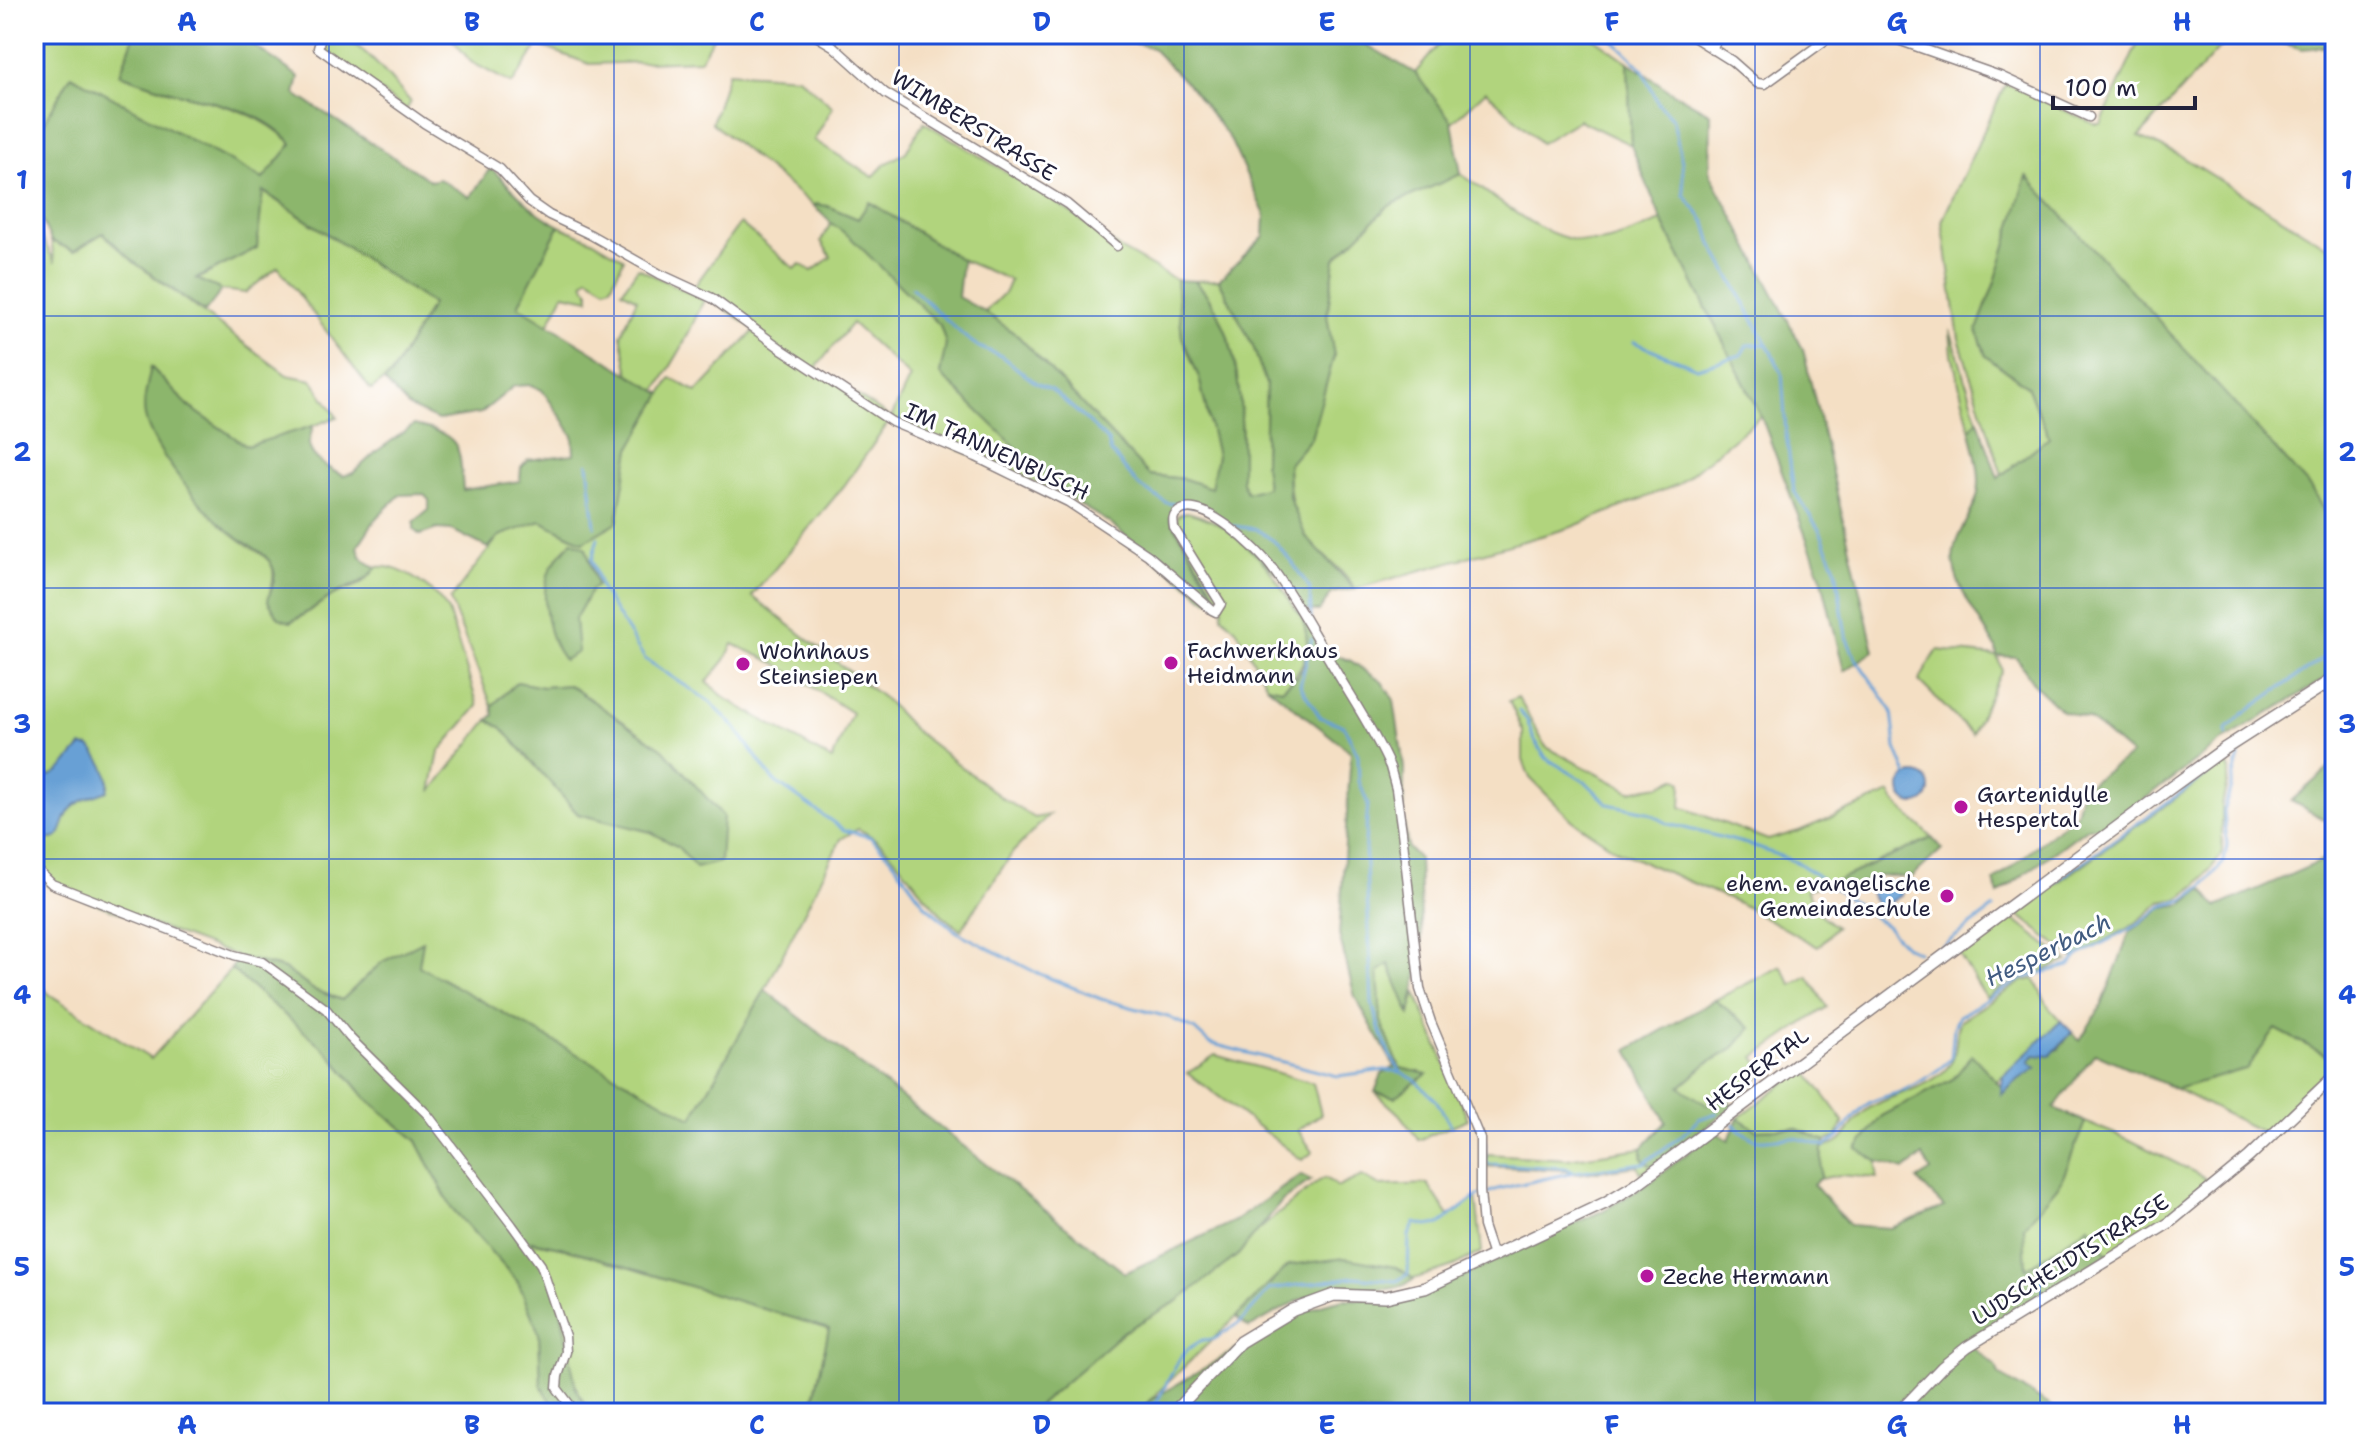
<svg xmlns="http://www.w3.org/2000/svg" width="2369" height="1447" font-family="'Shantell Sans',sans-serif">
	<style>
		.green { fill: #b1d47d; stroke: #6a7b5c; stroke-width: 2; fill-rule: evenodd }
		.forest { fill: #8cb66c; stroke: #576c54; stroke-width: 2 }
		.water { fill: #67a0d5; stroke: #446188; stroke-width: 2 }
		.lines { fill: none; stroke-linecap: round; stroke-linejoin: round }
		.stream { stroke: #67a0d5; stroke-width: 3 }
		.minor-casing { stroke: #8b8080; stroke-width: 11 }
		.tertiary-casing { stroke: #8b8080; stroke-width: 13 }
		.secondary-casing { stroke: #8b8080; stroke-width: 14 }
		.minor { stroke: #fff; stroke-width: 8 }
		.tertiary { stroke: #fff; stroke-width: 10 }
		.secondary { stroke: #fff; stroke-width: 11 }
		.grid { fill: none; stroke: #1d4ed8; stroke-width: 2; stroke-opacity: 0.55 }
		.poi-dot { fill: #b5179e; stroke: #fff; stroke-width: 3 }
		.labels { text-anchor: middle; stroke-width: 6; stroke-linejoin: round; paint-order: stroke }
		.street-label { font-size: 22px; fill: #22223b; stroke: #fff }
		.poi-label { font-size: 22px; fill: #22223b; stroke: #fff; text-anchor: start }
		.water-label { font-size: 24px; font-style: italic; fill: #415b80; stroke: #fff }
		.neatline { fill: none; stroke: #1d4ed8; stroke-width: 3 }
		.grid-label { font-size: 26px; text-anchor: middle; font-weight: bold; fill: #1d4ed8 }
	</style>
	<rect width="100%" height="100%" fill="#fff"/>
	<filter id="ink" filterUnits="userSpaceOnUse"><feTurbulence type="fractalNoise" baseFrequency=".0125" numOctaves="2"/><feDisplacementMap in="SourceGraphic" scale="16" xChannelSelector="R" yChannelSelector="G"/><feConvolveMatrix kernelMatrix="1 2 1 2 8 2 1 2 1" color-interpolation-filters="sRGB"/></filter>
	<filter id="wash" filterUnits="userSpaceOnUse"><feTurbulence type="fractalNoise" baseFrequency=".006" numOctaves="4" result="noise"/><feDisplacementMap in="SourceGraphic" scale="32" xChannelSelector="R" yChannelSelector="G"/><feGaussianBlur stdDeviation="1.8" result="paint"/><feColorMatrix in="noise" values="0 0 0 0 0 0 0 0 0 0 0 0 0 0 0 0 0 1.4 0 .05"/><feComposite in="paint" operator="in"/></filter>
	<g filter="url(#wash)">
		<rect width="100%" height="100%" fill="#f4dfc4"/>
		<path class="green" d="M34 34H135L120 74C138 80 156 87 174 92 215 103 261 111 292 144L263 180 71 76 34 142Z
			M324 34C359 34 388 78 411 102L406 110 320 48Z
			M448 34H715L700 60 589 64 538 45 512 84 471 62Z
			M1448 34H1588L1628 62 1631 145 1579 120 1541 143 1486 91 1452 122 1415 73Z
			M2142 34H2232L2139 137 2179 155 2335 251V530L2310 487 1995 282 1977 330 1986 356 2027 386 2049 437 2002 475 1959 339 1942 221 2006 83 2094 124H2101Z
			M728 72 798 77 833 107 814 140 873 177 884 165 906 152 924 122 1063 207 1121 249 1176 280 1182 337 1199 377 1217 456 1212 489 1185 479 1149 475 1018 336 985 312 1005 292 1010 280 962 260 870 202 858 219 827 206H814L712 123Z
			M1461 174C1502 202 1546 244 1598 242 1616 241 1645 227 1662 221L1761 416 1679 484 1569 528 1355 589C1343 567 1321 557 1307 538 1291 517 1289 489 1288 464L1311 438 1334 356 1327 316 1335 259 1388 206Z
			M262 191 432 304 391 375 371 390 278 267 245 293 222 290 195 280 256 248Z
			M34 222 55 263 51 241 74 251 103 233 134 262 287 375 312 380 337 417 294 433 247 446 188 406 152 368C156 391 162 446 171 464 178 477 188 487 198 497 211 510 223 524 237 537 257 555 283 555 270 591L299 618 333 595 361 584 377 567C401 564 437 591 448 611L478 706 439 752 431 792 488 720 501 726 578 814 651 832 678 847 723 817 663 749 569 685 543 687 517 682 492 706 450 600 499 536 541 521 583 542 616 522 630 449 671 378 697 392 755 330 694 287 740 223 795 269 800 264 812 271 831 257 821 241 831 223 850 236 940 325 946 344 940 374 1067 497 891 419 844 486 752 596 887 701 913 729 1002 798 1035 818 1049 815 1013 852 961 930C918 902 901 848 858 829L841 839 765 990 692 1118 418 966 423 942 382 962 342 1000 314 990 284 969 239 957 48 886 34 873ZM852 323 910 377 891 418 816 368ZM733 644 775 663 852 713 832 760 725 698 707 682 725 660Z
			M559 226 592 240 624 259 611 286 606 288 588 277 583 283 589 291V299L564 294 548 325 517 306Z
			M638 268 704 300 681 349 656 391 629 374 621 335 637 299 622 291Z
			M1219 280 1253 346 1266 384 1264 464 1267 488 1247 494 1242 482C1242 417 1244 330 1195 281Z
			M1950 329 1978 420 1970 430 1952 354Z
			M1186 512C1237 523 1265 560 1291 602 1296 610 1305 620 1307 629 1312 653 1299 674 1282 689L1267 686 1237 630 1222 616 1223 605 1176 527 1178 515Z
			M1937 650 1997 656 2002 670 1972 734 1919 681Z
			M1518 697 1546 747 1630 791 1659 786 1676 778 1682 782 1681 807 1768 840 1799 831 1890 793C1895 807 1921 825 1932 838L1833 882 1806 890 1821 915 1836 927 1818 947 1739 903 1618 851 1572 820 1530 778 1523 760V731L1509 701Z
			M2226 762 2230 770 2222 805V855L2197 885 2178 899 2161 902 2132 926 2073 958 2016 913Z
			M2008 915 2067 961 2040 972 2021 974 1986 998 1958 952Z
			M1389 963 1410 1013 1416 993 1468 1119 1419 1140 1399 1114 1375 1092 1395 1097 1426 1074 1400 1068 1381 1022 1378 972Z
			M1781 966 1792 985 1808 976 1827 1007 1755 1057 1766 1073 1728 1101 1718 1099 1707 1105 1679 1088 1706 1064 1732 1050 1751 1028 1715 1000Z
			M231 969 328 1052 365 1097 417 1141 451 1207 518 1282 539 1333 541 1385 558 1413H34V1042L41 1033 34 1021V995L42 986 49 994 151 1059Z
			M2034 979 2050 1009 2061 1021 1995 1083 1972 1056 1953 1079 1882 1116 1857 1149 1877 1161V1178L1839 1175 1820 1179 1822 1148C1850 1142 1847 1123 1868 1109 1893 1092 1933 1089 1951 1063 1958 1051 1954 1033 1961 1020L2023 981Z
			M2276 1029 2335 1060V1069L2268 1135 2176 1089 2246 1069Z
			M1215 1055 1313 1083 1321 1114 1298 1130 1313 1152 1302 1160 1188 1073Z
			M1804 1068 1844 1122 1836 1137 1826 1141 1795 1128 1757 1130 1738 1118Z
			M2085 1122 2128 1139 2206 1178 2209 1182 2165 1218 2108 1255 2026 1270 2023 1227 2061 1182Z
			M1642 1148V1158L1652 1167 1641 1173 1638 1166 1576 1174 1567 1170 1482 1166 1488 1154 1567 1159Z
			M1362 1176 1380 1186 1428 1184 1449 1216 1476 1198 1482 1252 1453 1266 1414 1279 1396 1267 1289 1265 1149 1401 1140 1413H1030L1123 1332 1178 1301 1176 1297 1320 1180 1325 1178 1338 1187Z
			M530 1241 565 1248 829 1329 811 1413H590L576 1388 557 1290Z"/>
		<path class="forest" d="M135 34H237L299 77 295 94 431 181 439 179 470 197 491 168 534 210 559 226 518 306 662 394 630 449 617 522 583 542 541 521 499 536 488 548 452 530 437 529 420 535 414 530V522L429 510V500L423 494 400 495 377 517 358 546C360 559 366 563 377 567 363 586 353 583 335 594 319 603 307 614 290 622L279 618 268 601C269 592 277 580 274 571 269 553 252 548 238 538 209 518 152 451 145 416 142 402 148 382 151 367L188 406 247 446 313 426C312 431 309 440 309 445 311 459 332 471 343 476L353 473 377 451 414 425C463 436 459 445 463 490L520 481 521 468 528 460 574 454 573 436 564 421 542 390 531 385 514 386 481 413 438 420 409 407 384 381 391 375 432 304 263 191 257 248 196 279 222 290 205 312 134 262 103 233 74 251 51 241 34 201V140L71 75 263 179 292 144C264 110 214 103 174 92 156 87 138 80 120 74Z
			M1106 34H1348L1415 73 1452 122 1461 174 1388 206 1335 259 1327 316 1334 356 1311 438 1288 465 1289 497 1306 537 1355 589 1332 593 1319 611 1302 610 1280 576 1202 507 1181 505 1174 510 1170 518 1215 595 1208 601 1108 522 1067 497 940 374 946 344 940 325 850 237 831 223 814 206 816 204 827 206 858 219 869 202 962 260 958 297 985 312 1018 336 1149 475 1185 479 1211 488 1217 456 1199 377 1182 337 1176 280 1195 281C1244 330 1242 417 1242 482L1247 493 1267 487 1264 464 1266 384 1253 346 1219 280 1264 236 1265 215 1230 139 1193 90 1152 48Z
			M2254 34H2335V46L2302 49Z
			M1628 62 1673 93 1711 114 1710 173 1803 349 1874 651 1844 671 1822 580 1761 416 1662 221 1631 145Z
			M2027 176 2310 487 2335 530V673L2221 742 2107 827H2088L1998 894 1994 881 2076 814 2082 788 2131 755 2089 719 2062 711 2034 684 2016 657 1997 656 1996 648C1983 625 1958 592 1954 566 1949 540 1970 521 1977 497 1983 477 1974 451 1970 430L1978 420 1998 478 2049 437 2027 386 1986 356 1977 330 1995 282Z
			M572 541 586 548 597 586 592 589 575 619 578 652 564 660C547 639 540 598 549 572 553 561 565 550 572 541Z
			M1298 610 1330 653 1351 661 1382 682 1394 700 1404 768 1403 818 1408 848 1419 859 1422 951 1410 1015 1389 964 1378 972 1381 1021 1400 1068 1427 1074 1395 1097 1375 1092 1382 1074 1395 1067 1355 997 1339 935 1351 752 1267 686 1282 689C1287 685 1294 680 1298 675 1312 656 1308 629 1298 610Z
			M517 682 543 687 569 685 663 749 723 816 720 862 696 868 678 847 651 832 578 814 501 727 488 720 494 715 492 706Z
			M2335 763V825L2291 801Z
			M1932 838 1942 849 1911 878 1879 875 1841 892 1833 882Z
			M2335 855V1060L2276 1029 2246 1069 2176 1089 2095 1053 2054 1108 2085 1122 2061 1182 2024 1227 2026 1269 2089 1226 2108 1255 1965 1341 1996 1366 1999 1375 2063 1413H1140L1149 1401 1292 1316 1324 1304 1344 1299 1397 1300 1425 1294 1602 1211 1645 1186 1715 1132 1729 1140 1738 1118 1757 1130 1795 1128 1826 1141 1822 1148 1821 1178 1813 1184 1849 1225 1891 1228 1944 1207 1917 1180 1931 1171 1923 1156 1904 1170 1877 1161 1857 1149 1882 1116 1953 1079 1972 1055 2001 1086 2002 1094 2019 1079 2036 1068 2029 1062 2034 1055 2059 1049 2072 1032 2080 1040 2102 1005 2130 932 2164 907 2183 904 2203 889 2217 907Z
			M423 941 419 966 692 1118 765 990 1125 1273 1235 1221 1301 1175 1311 1180 1282 1201 1238 1255 1179 1300 1123 1332 1030 1413H811L829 1329 565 1248 531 1241 557 1290 576 1388 590 1413H558L541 1385 539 1333 518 1282 451 1207 417 1141 365 1097 328 1052 231 969 239 957 284 969 314 990 342 1000 382 962Z
			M1715 1000 1751 1028 1732 1050 1706 1064 1680 1087 1707 1105C1718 1099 1724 1098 1734 1106L1652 1167 1642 1158V1148L1666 1122 1628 1050Z
			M1345 1258 1396 1267 1414 1279C1395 1295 1370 1287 1347 1288 1312 1288 1278 1312 1249 1328L1236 1317 1289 1265Z"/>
		<path class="water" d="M82 746 90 747C101 759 112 775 107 791 96 796 80 799 71 809 58 824 67 848 36 836L34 777C59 781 66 761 82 746Z
			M1900 789a15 15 0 1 1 30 0a15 15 0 1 1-30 0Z
			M1894 884 1903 891 1902 895 1881 908C1876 906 1870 896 1870 890L1880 885Z
			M2061 1021 2072 1032 2050 1056 2034 1055 2029 1062 2036 1068 2019 1079 2001 1095 2003 1076Z"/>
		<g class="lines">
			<path class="stream" d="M1607 34 1642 68 1658 103 1673 120 1682 163 1684 195 1706 223 1712 244 1782 372 1786 434 1794 491 1820 531 1836 570 1846 637 1855 657 1892 711 1896 748 1907 775
				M912 288 965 337 979 347 1001 356 1036 383 1052 390 1083 417 1108 441 1111 452 1139 486 1167 503 1199 507
				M1634 342 1697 368 1741 355 1747 345 1766 344
				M588 464 595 527
				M1233 526 1256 529 1274 541 1292 562 1310 589 1311 621
				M598 538 592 560 601 589 645 659 710 702 734 726 773 780 844 830 870 837 891 858 926 906 957 932 1035 972 1101 999 1168 1017 1194 1029 1209 1043 1337 1076 1385 1070 1401 1072
				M1312 639 1300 685 1320 717 1344 726 1358 755 1359 781 1368 804 1365 844 1372 1003 1379 1027 1390 1056 1401 1072 1415 1080 1436 1100 1451 1126
				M1519 711 1527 720 1533 737 1546 758 1587 783 1608 804 1647 812 1669 824 1747 844 1799 863 1886 926 1905 946 1918 952
				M2227 735V729L2243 714 2335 650
				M2015 910 2237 753
				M2003 920 2007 917
				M1925 959 1994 908
				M1733 1124C1763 1150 1760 1137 1793 1138 1804 1139 1815 1143 1825 1146 1845 1136 1850 1115 1869 1103 1880 1097 1893 1095 1904 1090 1921 1082 1938 1071 1951 1059L1954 1027 1959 1016 2023 978 2069 966 2078 956 2134 927 2163 906 2184 900 2202 887 2224 862 2227 845 2224 812 2239 757 2237 750
				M1485 1142V1160L1489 1164 1567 1168 1575 1172
				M1151 1413 1180 1358 1188 1349 1202 1340 1214 1339 1241 1322 1270 1289 1354 1277 1397 1281 1408 1274 1409 1235 1415 1223 1427 1226 1440 1224 1476 1197 1498 1189 1575 1172 1644 1163 1680 1137 1699 1119 1717 1113"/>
		</g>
	</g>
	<g filter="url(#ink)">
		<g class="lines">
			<g class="minor-casing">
				<path id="minor" d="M322 34 318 48 424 123 500 169 529 201 549 215 591 235 660 274 712 298 783 350 892 422 976 457 1068 502 1148 555 1212 610 1216 612 1221 604 1174 528C1173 521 1172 516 1178 512 1201 494 1259 550 1272 568 1294 597 1311 630 1330 661 1350 696 1374 730 1390 767L1396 789 1402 832 1420 989 1431 1022 1480 1139V1191L1483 1226 1493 1256
					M813 34 833 46 885 93 1067 204 1117 246
					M1689 34 1732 61 1757 83 1765 84 1834 34
					M1881 34 2000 76 2089 117
					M1712 50 1719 34
					M34 867 52 884 234 955 262 962 326 1009 350 1038 427 1114 512 1225 541 1265 565 1336 566 1352 558 1376 557 1388 576 1413"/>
			</g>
			<g class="tertiary-casing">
				<path id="tertiary" d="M1898 1413 1942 1367 1967 1347 2169 1223 2249 1157 2335 1075"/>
			</g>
			<g class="secondary-casing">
				<path id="secondary" d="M1173 1413 1240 1342 1293 1310 1334 1295 1386 1297 1425 1288 1605 1203 1635 1185 2166 791 2224 749 2335 678"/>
			</g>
			<use href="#minor" class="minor"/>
			<use href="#tertiary" class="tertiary"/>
			<use href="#secondary" class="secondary"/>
		</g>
	</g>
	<path class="grid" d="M329 34V1413M614 34V1413M899 34V1413M1184 34V1413M1470 34V1413M1755 34V1413M2040 34V1413M34 316H2335M34 588H2335M34 859H2335M34 1131H2335"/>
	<g class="poi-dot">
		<circle cx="1171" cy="663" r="8"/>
		<circle cx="743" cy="664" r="8"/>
		<circle cx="1961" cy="807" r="8"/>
		<circle cx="1947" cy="896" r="8"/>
		<circle cx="1647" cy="1276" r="8"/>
	</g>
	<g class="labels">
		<g class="street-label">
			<text transform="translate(974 125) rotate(32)" y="8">WIMBERSTRASSE</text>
			<text transform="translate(997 451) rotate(25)" y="8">IM TANNENBUSCH</text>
			<text transform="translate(1757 1069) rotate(-37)" y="8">HESPERTAL</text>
			<text transform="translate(2070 1259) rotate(-32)" y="8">LUDSCHEIDTSTRASSE</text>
		</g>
		<g class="poi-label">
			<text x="1187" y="658">Fachwerkhaus<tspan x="1187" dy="25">Heidmann</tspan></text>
			<text x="759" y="659">Wohnhaus<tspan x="759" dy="25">Steinsiepen</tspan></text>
			<text x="1977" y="802">Gartenidylle<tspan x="1977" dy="25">Hespertal</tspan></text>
			<text x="1931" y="891" text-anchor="end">ehem. evangelische<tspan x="1931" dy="25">Gemeindeschule</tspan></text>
			<text x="1663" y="1284">Zeche Hermann</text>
		</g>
		<g class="water-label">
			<text transform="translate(2048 950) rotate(-26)" y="8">Hesperbach</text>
		</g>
	</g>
	<rect width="2369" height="1447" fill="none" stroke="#fff" stroke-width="88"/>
	<path d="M2053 96v12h142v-12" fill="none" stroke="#22223b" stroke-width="4"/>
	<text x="2065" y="96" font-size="24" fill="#22223b" stroke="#ffffff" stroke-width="6" paint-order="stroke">100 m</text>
	<rect x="44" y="44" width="2281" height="1359" class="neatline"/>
	<g class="grid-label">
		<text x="187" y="31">A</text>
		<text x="472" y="31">B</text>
		<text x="757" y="31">C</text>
		<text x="1042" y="31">D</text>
		<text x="1327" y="31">E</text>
		<text x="1612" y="31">F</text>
		<text x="1897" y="31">G</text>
		<text x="2182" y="31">H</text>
		<text x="22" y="189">1</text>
		<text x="2347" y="189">1</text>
		<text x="22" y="461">2</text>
		<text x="2347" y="461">2</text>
		<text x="22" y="733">3</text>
		<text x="2347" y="733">3</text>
		<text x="22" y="1004">4</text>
		<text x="2347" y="1004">4</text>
		<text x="22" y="1276">5</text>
		<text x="2347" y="1276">5</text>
		<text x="187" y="1434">A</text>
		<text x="472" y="1434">B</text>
		<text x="757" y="1434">C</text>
		<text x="1042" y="1434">D</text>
		<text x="1327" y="1434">E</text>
		<text x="1612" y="1434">F</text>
		<text x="1897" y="1434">G</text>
		<text x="2182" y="1434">H</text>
	</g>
</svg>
